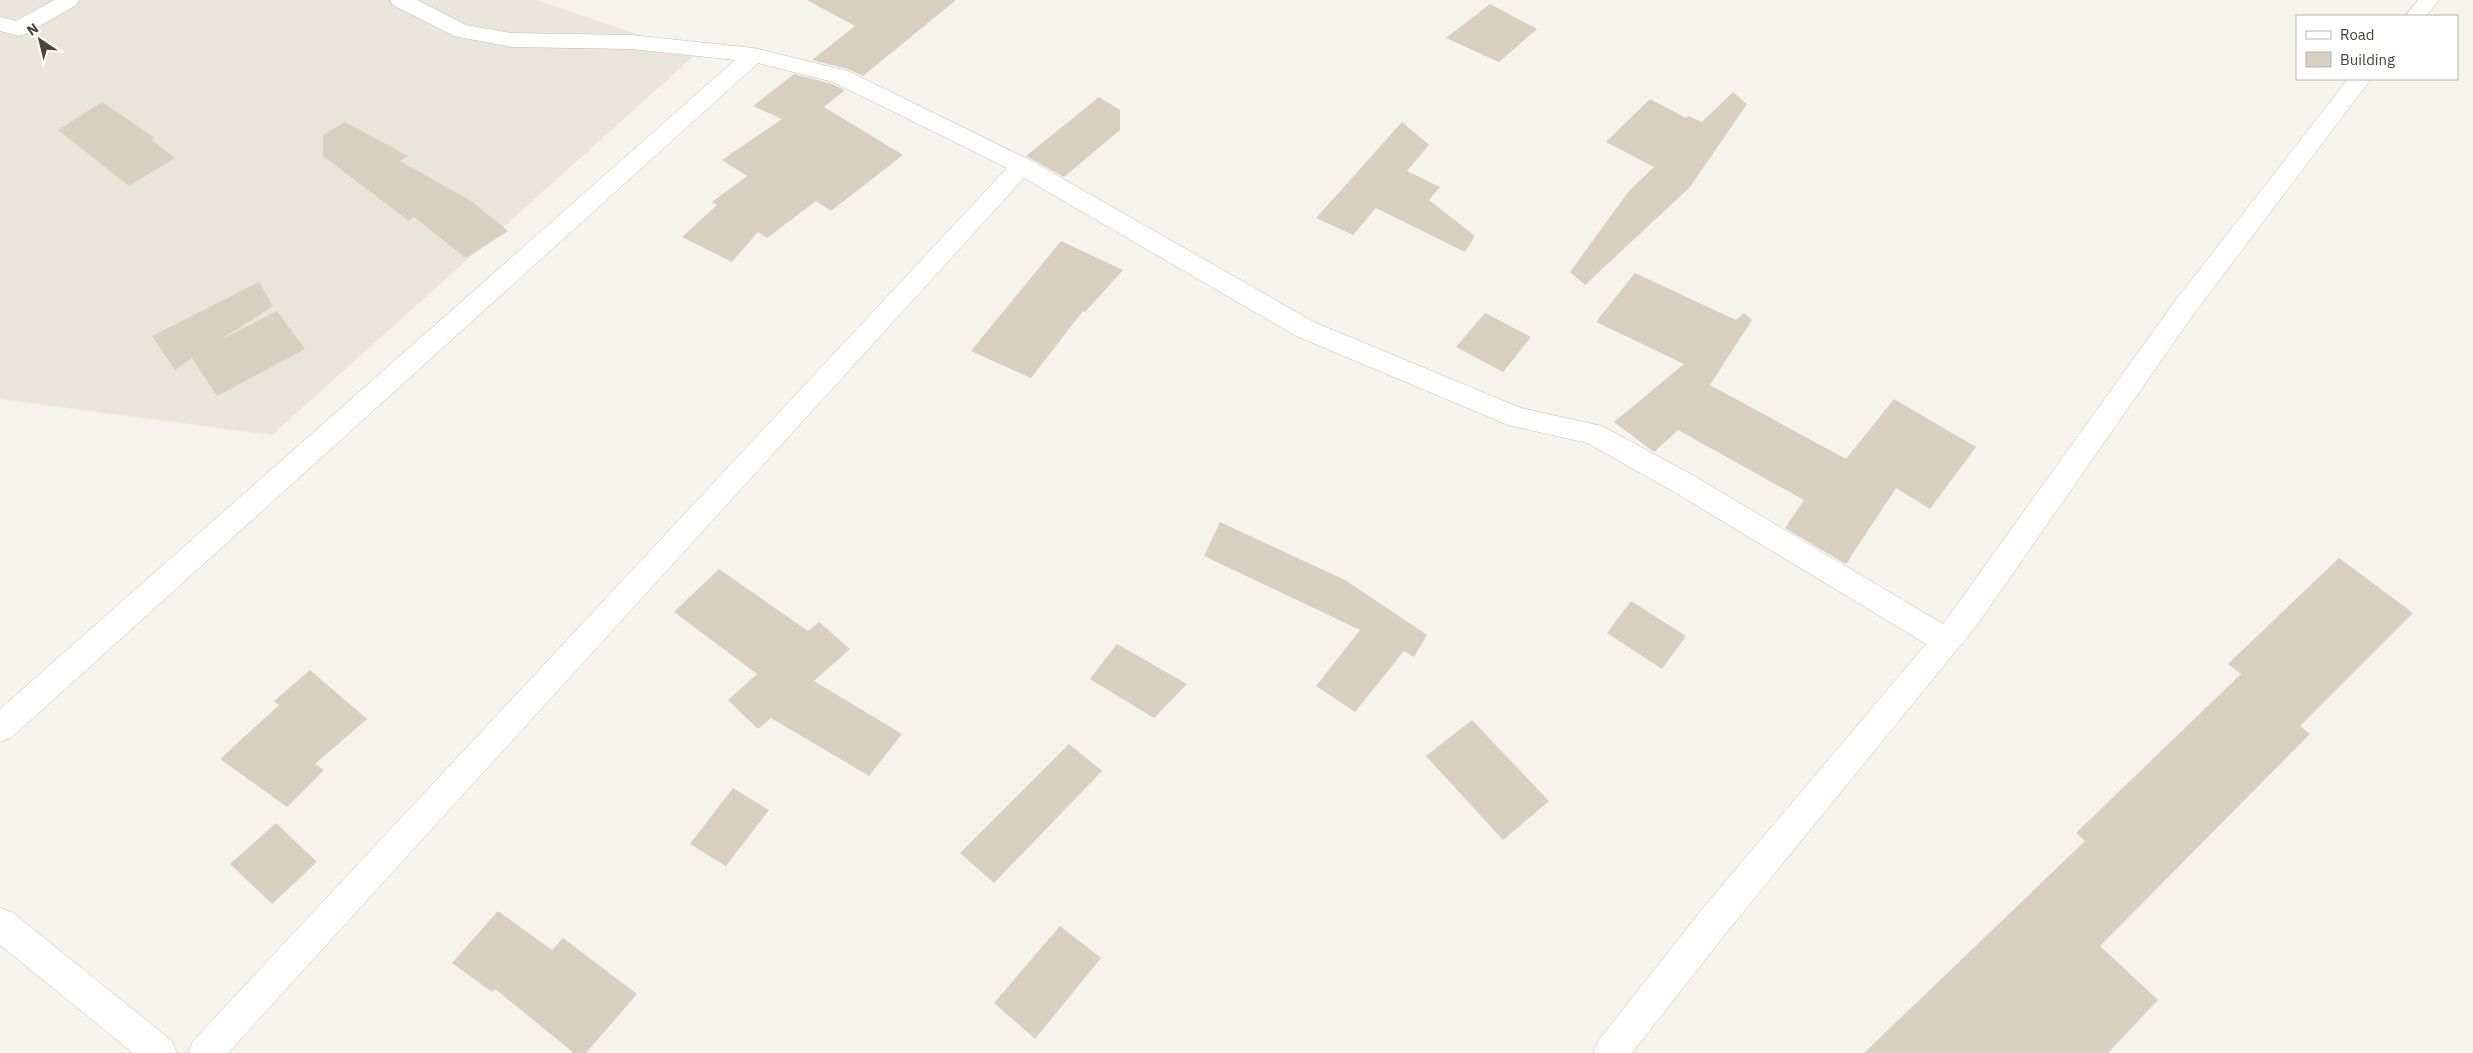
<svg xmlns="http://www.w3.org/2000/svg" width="2473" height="1053" font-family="'IBM Plex Sans',sans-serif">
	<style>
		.residential { fill: #eae5da }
		.building { fill: #d8cfc1 }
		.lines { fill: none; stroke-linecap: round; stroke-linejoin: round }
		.minor-casing { stroke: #c2bbae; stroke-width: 1 }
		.minor { fill: #fff; fill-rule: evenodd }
	</style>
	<rect width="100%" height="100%" fill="#f6f3ec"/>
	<path class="residential" d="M0 0H536L696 54 272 435 0 399Z"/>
	<path class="building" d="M807 0H956L863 76 848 69 812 60 855 26Z
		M1490 4 1537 29 1499 62 1446 38Z
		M794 74 832 84 845 90 824 107 903 155 831 211 816 201 767 238 758 232 732 262 682 237 717 205 712 202 747 176 722 160 782 119 753 106Z
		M1733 92 1747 104 1690 187 1585 285 1570 272 1629 191 1654 167 1606 142 1650 99 1686 118 1688 116 1702 122Z
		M1099 97 1120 110V130L1064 177 1026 156Z
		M102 102 155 138 152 140 175 158 129 186 58 130Z
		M345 122 408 156 400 161 471 201 508 231 466 258 414 217 409 221 323 156V135Z
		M1402 122 1429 145 1407 171 1440 187 1429 200 1475 236 1465 252 1376 208 1353 235 1316 218Z
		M1061 241 1123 270 1085 312 1083 311 1031 378 971 351Z
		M1635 273 1736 320 1744 313 1752 320 1710 385 1846 459 1894 399 1976 447 1930 509 1896 488 1846 564 1785 528 1804 500 1678 430 1654 452 1614 422 1684 364 1596 322Z
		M259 282 273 306 220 340 277 311 305 349 217 396 192 358 175 370 152 336Z
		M1485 313 1531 337 1503 372 1456 347Z
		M1220 522 1345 580 1427 635 1414 657 1404 651 1355 712 1316 686 1360 630 1204 556Z
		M2339 558 2413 613 2300 726 2310 734 2100 946 2158 1000 2108 1053H1864L2085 841 2076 833 2241 674 2228 664Z
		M719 569 808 631 819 622 850 649 814 681 902 734 869 776 771 718 758 729 728 700 757 674 674 612Z
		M1631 601 1686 636 1662 669 1607 633Z
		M1117 644 1187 684 1154 718 1090 679Z
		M310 670 367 719 315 764 324 770 287 807 220 759 279 705 274 701Z
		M1472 720 1549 801 1503 840 1426 756Z
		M1069 744 1102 771 994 883 960 853Z
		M733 788 769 810 726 866 690 844Z
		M276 823 317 862 272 904 230 864Z
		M498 911 552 950 563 938 637 994 586 1053H574L495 989 492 992 452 963Z
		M1060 926 1101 958 1035 1039 994 1003Z"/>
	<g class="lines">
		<g class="minor-casing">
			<path id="minor" d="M54 0H79L76 5 26 34 19 36 0 31V17L16 21Z
				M390 0H417L466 25 511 33 631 35 754 48 848 71 1030 160 1314 322 1521 408 1602 426 1696 477 1943 624 2175 301 2348 79H2371L2193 315 1977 625 1727 932 1632 1053H1593L1598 1041 1703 908 1926 644 1676 493 1587 443 1508 425 1296 336 1024 178 228 1053H188L193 1041 1007 168 833 82 758 63 11 738 0 742V709L735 60 631 49 511 47 454 36 393 5Z
				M2418 0H2439L2426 16H2405Z
				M0 908 12 912 172 1041 177 1053H133L0 945Z"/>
		</g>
		<use href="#minor" class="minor"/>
	</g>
	<rect x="2296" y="15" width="162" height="65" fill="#ffffff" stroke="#b7b4b0"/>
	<rect x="2306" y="31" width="25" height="8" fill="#ffffff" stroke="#b7b4b0"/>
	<text x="2340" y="40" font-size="15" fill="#4b4439">Road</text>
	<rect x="2306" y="52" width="25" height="15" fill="#d8cfc1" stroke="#b7b4b0"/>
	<text x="2340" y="65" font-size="15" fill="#4b4439">Building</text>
	<g transform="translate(40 40) rotate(325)" stroke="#ffffff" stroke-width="4" paint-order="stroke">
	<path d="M0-4L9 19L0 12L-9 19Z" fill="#4b4439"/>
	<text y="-8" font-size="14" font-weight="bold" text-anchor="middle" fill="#4b4439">N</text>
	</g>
</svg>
